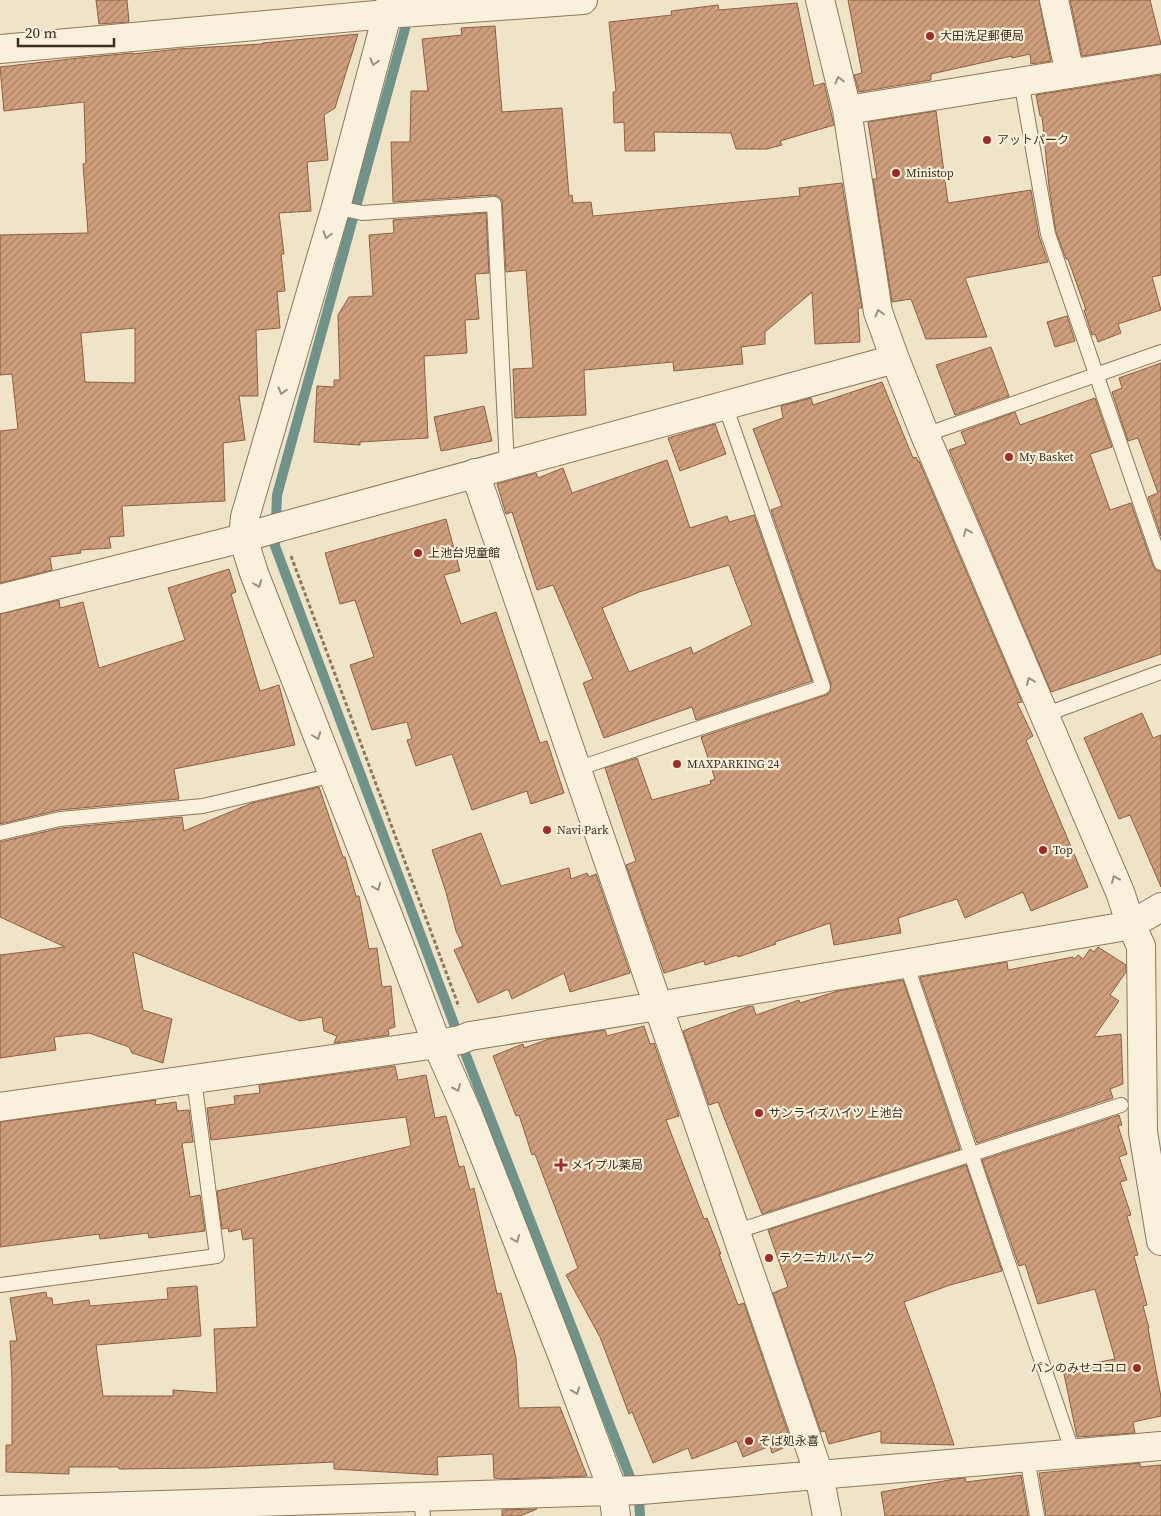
<svg xmlns="http://www.w3.org/2000/svg" width="1161" height="1516" font-family="'Source Serif 4','Noto Sans JP',serif">
	<style>
		.lines { fill: none; stroke-linecap: round; stroke-linejoin: round }
		.stream { stroke: #6f938a; stroke-width: 10 }
		.building { fill: url(#building-hatch); stroke: #8d5f41; fill-rule: evenodd }
		.service-casing { stroke: #8d765c; stroke-width: 16 }
		.minor-casing { stroke: #8d765c; stroke-width: 30 }
		.path { stroke: #8d765c; stroke-width: 3; stroke-dasharray: 4 2.5; stroke-linecap: butt }
		.service { stroke: #faf1dc; stroke-width: 14 }
		.minor { stroke: #faf1dc; stroke-width: 28 }
		.oneway { stroke: #9c907e }
		.poi-dot { fill: #9e2a2b; stroke: #f7eed8; stroke-width: 2 }
		.labels { text-anchor: middle; stroke-width: 4.5; stroke-linejoin: round; paint-order: stroke }
		.poi-label { font-size: 12px; fill: #3d2e20; stroke: #f7eed8; text-anchor: start }
	</style>
	<defs>
		<pattern id="building-hatch" width="6" height="6" patternUnits="userSpaceOnUse" patternTransform="scale(1.25)"><rect width="6" height="6" fill="#cf9f7d"/><path d="M-1 1l2-2M0 6l6-6M5 7l2-2" fill="none" stroke="#a98266"/></pattern>
	</defs>
	<rect width="100%" height="100%" fill="#f0e4c8"/>
	<g class="lines">
		<path class="stream" d="M409 14 277 495 275 546 460 1040 639 1500 640 1516"/>
	</g>
	<path class="building" d="M96 0H127L129 22 99 24Z
		M848 0H1039L1051 61 1031 64 1030 54 1012 58V56L931 74V80L859 92 854 75 862 73Z
		M1070 0H1150L1161 44 1082 56Z
		M797 3 814 86 824 83 834 125 780 141 782 145 767 149H736L731 133 654 132 655 151H625L624 122 614 123 613 92H616L609 22 672 15 671 11 718 5 719 10Z
		M495 26 502 112 562 108 569 196 572 195 573 203 591 202 593 216 800 196 799 188 842 183 862 308H858L860 342 815 344 812 292 765 332V344L741 347 743 364 674 371 673 362 584 370 586 415 515 418 513 369 533 368 526 270 506 272 502 200 498 196 493 195 393 202 391 142H410L411 91H428L422 39 462 35 461 28Z
		M358 34 335 108 324 115 328 160 307 162 311 211 279 213 284 254H281L285 291 277 292 280 328 256 330 258 396H239L245 440 223 443 225 501 122 506 124 536 109 537 111 548 80 550 81 553 50 557 52 570 0 583V431L18 429 12 374 0 375V235L88 233 83 164 86 163 84 102 4 111 0 67 79 58 133 53V54L178 49 262 44 263 43ZM135 328V383L85 382 81 333Z
		M1161 75V275L1152 277 1161 310 1118 324 1121 333 1098 342 1095 334 1092 335 1084 310H1086L1068 259H1066L1056 232 1049 187 1042 116H1040L1036 95Z
		M936 111 948 203 1031 190 1039 236 1048 262 965 278 987 337 926 339 911 299 892 302 873 179H877L868 122Z
		M486 213 489 273 475 274 479 319 465 320 467 353 424 356 428 438 360 442V445L314 442 317 386 334 387V380H340L338 315 349 297 373 296 369 235 394 233 393 220Z
		M1067 316 1075 341 1055 347 1047 322Z
		M991 347 1009 396 955 415 936 365Z
		M1161 363V536L1148 497 1158 493 1138 438 1128 441 1112 392 1122 388 1119 378Z
		M882 382 913 458 916 457 918 461H919L1022 702 1017 703 1033 736 1026 740 1088 887 1031 911 1023 892 965 918 957 899 898 918 901 933 834 945 830 923 775 942 776 944 738 957 737 955 705 965 704 961 664 973 626 865 636 861 605 768 637 758 652 800 711 784 710 781 715 779 701 737 826 695 830 692 831 684 771 510 782 506 753 429 783 418 781 406 811 398 813 405Z
		M1095 398 1112 447 1090 454 1110 510 1131 503 1153 566 1156 570 1161 572V654L1051 692 949 450 966 444 961 432 1015 412 1020 425Z
		M484 406 492 441 441 451 434 417Z
		M715 424 726 454 680 471 668 438Z
		M667 460 690 528 727 516 729 522 754 515 812 681 696 720 692 707 604 738 583 683 593 679 553 585 537 590 512 512 506 514 497 484 536 473 538 478 563 468 572 493ZM729 565 752 625 693 654 691 647 629 672 602 608 639 592Z
		M446 519 460 571 444 575 461 624 496 612 540 743 547 741 564 793 531 804 527 791 472 810 452 754 416 766 407 740 412 739 407 722 372 730 350 665 374 657 355 600 340 604 325 553Z
		M229 569 236 592 231 594 260 691 279 685 295 745 174 769 179 799 59 810 0 824V614L59 600 60 608 83 602 99 668 185 640 168 588Z
		M1142 713 1153 738 1161 735V887L1130 815 1119 819 1084 738Z
		M319 787 343 857H345L356 896H359L369 949 377 948 382 987 391 986 395 1027 388 1029 389 1035 334 1043 337 1036 324 1031 322 1017 300 1021 133 952 143 1010 172 1019 163 1063 132 1053 129 1047 89 1033 54 1037 56 1050 0 1058V955L65 947 0 917V842L61 828 182 817 184 831 252 803Z
		M481 833 501 886 569 868 571 879 587 873 589 877 596 874 630 973 570 992 564 973 512 999 508 989 478 1003 454 950 463 946 456 931 446 892 432 850Z
		M1098 947 1126 965V972L1110 995 1119 1001 1094 1037 1121 1034 1123 1084 1110 1089 1113 1098 977 1143 920 977 1007 962 1008 970 1073 957 1075 959 1078 955 1083 959 1090 949 1094 952Z
		M903 980 960 1149 762 1214 718 1102 709 1105 683 1031 747 1007 753 1006 756 1015 799 1000 800 1003 838 991Z
		M644 1026 650 1044 654 1043 679 1116 666 1120 704 1219 707 1218 721 1254H719L738 1305 744 1303 792 1444 772 1453 770 1446 743 1457 737 1441 692 1459 688 1448 653 1463 632 1412 629 1414 600 1337 566 1275 578 1268 535 1154 532 1155 519 1115 516 1116 493 1056 523 1044 524 1048 549 1039 605 1030 607 1036Z
		M395 1066 398 1080 426 1075 435 1118 446 1116 459 1167 464 1166 470 1190 474 1188 497 1294 501 1293 516 1358 519 1408 560 1407 587 1476 502 1479 494 1478 493 1454 437 1457 438 1475 334 1469V1462L205 1468 119 1469V1467H69V1474L6 1472V1445H12V1379L10 1341H17L10 1298 46 1292 47 1298H52L53 1305 89 1300 90 1306 168 1299 167 1288 197 1286 201 1336 96 1345 103 1396H173V1390L217 1393 214 1329 257 1327 253 1238 243 1240 241 1229 229 1232 228 1228 222 1229 217 1191 411 1146 406 1117 211 1140 207 1108 235 1104 234 1096 260 1093 259 1085Z
		M156 1100 155 1105 176 1102 177 1111 189 1110 193 1142 182 1143 190 1197 200 1195 205 1231 149 1238 148 1233 100 1239 99 1234 0 1247V1122Z
		M1119 1115 1122 1125 1118 1126 1127 1154 1119 1157 1127 1180 1120 1182 1131 1215 1127 1216 1138 1255 1134 1256 1147 1305 1143 1306 1149 1328H1148L1161 1397V1416L1133 1422 1135 1433 1077 1437 1063 1369 1115 1359 1095 1289 1038 1304 1025 1264 1019 1266 982 1160Z
		M966 1165 1002 1271 950 1285 904 1302 933 1382 954 1445 881 1443V1431L829 1444 825 1431 821 1432 773 1293 788 1287 768 1230Z
		M1140 1463V1467L1161 1465V1516H1046L1039 1473Z
		M1021 1475 1028 1516H885L881 1492 955 1479 965 1478 966 1482Z
		M537 1509 520 1516H502V1510Z"/>
	<g class="lines">
		<g class="service-casing">
			<path id="service" d="M1021 81 1048 234 1161 563
				M336 207 362 213 494 204 507 465
				M925 435 1161 352
				M1044 715 1161 672
				M576 769 823 687 725 405
				M0 833 60 819 203 806 333 775
				M906 963 1073 1453
				M735 1232 1121 1105
				M0 1285 217 1256 194 1079
				M1027 1457 1037 1516
				M420 1497 423 1516"/>
		</g>
		<g class="minor-casing">
			<path id="minor" d="M391 0 336 207 245 517 243 538 254 573 398 941 437 1044 468 1114 563 1357 613 1491 616 1516
				M820 0 847 110 878 312 895 359 925 435 1120 892 1131 925 1141 946 1143 1132 1161 1241
				M1054 0 1070 74
				M0 49 387 14 583 0
				M847 110 1161 59
				M475 473 819 1474 827 1516
				M0 599 243 538 280 527 895 359
				M0 1107 437 1044 460 1040 470 1036 658 1006 1115 928 1131 925 1161 907
				M0 1510 641 1490 1161 1446"/>
		</g>
		<path class="path" d="M291 556 459 1007"/>
		<use href="#service" class="service"/>
		<use href="#minor" class="minor"/>
	</g>
	<defs><path id="oneway-chevron" d="M-2-3.5L2.5 0L-2 3.5" fill="none" stroke-width="1.6" stroke-linecap="round" stroke-linejoin="round" transform="scale(1.25)"/></defs>
	<g class="oneway">
		<use href="#oneway-chevron" transform="translate(374 62) rotate(105)"/>
		<use href="#oneway-chevron" transform="translate(839 80) rotate(-104)"/>
		<use href="#oneway-chevron" transform="translate(327 235) rotate(106)"/>
		<use href="#oneway-chevron" transform="translate(879 313) rotate(-105)"/>
		<use href="#oneway-chevron" transform="translate(282 391) rotate(106)"/>
		<use href="#oneway-chevron" transform="translate(967 532) rotate(-113)"/>
		<use href="#oneway-chevron" transform="translate(258 584) rotate(69)"/>
		<use href="#oneway-chevron" transform="translate(1030 681) rotate(-113)"/>
		<use href="#oneway-chevron" transform="translate(317 736) rotate(69)"/>
		<use href="#oneway-chevron" transform="translate(1115 879) rotate(-113)"/>
		<use href="#oneway-chevron" transform="translate(377 887) rotate(68)"/>
		<use href="#oneway-chevron" transform="translate(457 1088) rotate(66)"/>
		<use href="#oneway-chevron" transform="translate(516 1239) rotate(68)"/>
		<use href="#oneway-chevron" transform="translate(576 1391) rotate(70)"/>
	</g>
	<g class="poi-dot">
		<circle cx="930" cy="36" r="5"/>
		<circle cx="987" cy="140" r="5"/>
		<circle cx="896" cy="173" r="5"/>
		<circle cx="1009" cy="457" r="5"/>
		<circle cx="418" cy="553" r="5"/>
		<circle cx="677" cy="764" r="5"/>
		<circle cx="547" cy="830" r="5"/>
		<circle cx="1043" cy="850" r="5"/>
		<circle cx="759" cy="1113" r="5"/>
		<path d="M558.5 1157.5h5v5h5v5h-5v5h-5v-5h-5v-5h5z"/>
		<circle cx="769" cy="1258" r="5"/>
		<circle cx="1137" cy="1368" r="5"/>
		<circle cx="749" cy="1441" r="5"/>
	</g>
	<g class="labels">
		<g class="poi-label">
			<text x="940" y="40">大田洗足郵便局</text>
			<text x="997" y="144">アットパーク</text>
			<text x="906" y="177">Ministop</text>
			<text x="1019" y="461">My Basket</text>
			<text x="428" y="557">上池台児童館</text>
			<text x="687" y="768">MAXPARKING 24</text>
			<text x="557" y="834">Navi Park</text>
			<text x="1053" y="854">Top</text>
			<text x="769" y="1117">サンライズハイツ 上池台</text>
			<text x="571" y="1169">メイプル薬局</text>
			<text x="779" y="1262">テクニカルパーク</text>
			<text x="1127" y="1372" text-anchor="end">パンのみせココロ</text>
			<text x="759" y="1445">そば処永喜</text>
		</g>
	</g>
	<path d="M18 38v8h96v-8" fill="none" stroke="#3d2e20" stroke-width="2.5"/>
	<text x="25" y="38" font-size="15" fill="#3d2e20" stroke="#f7eed8" stroke-width="4" paint-order="stroke">20 m</text>
</svg>
